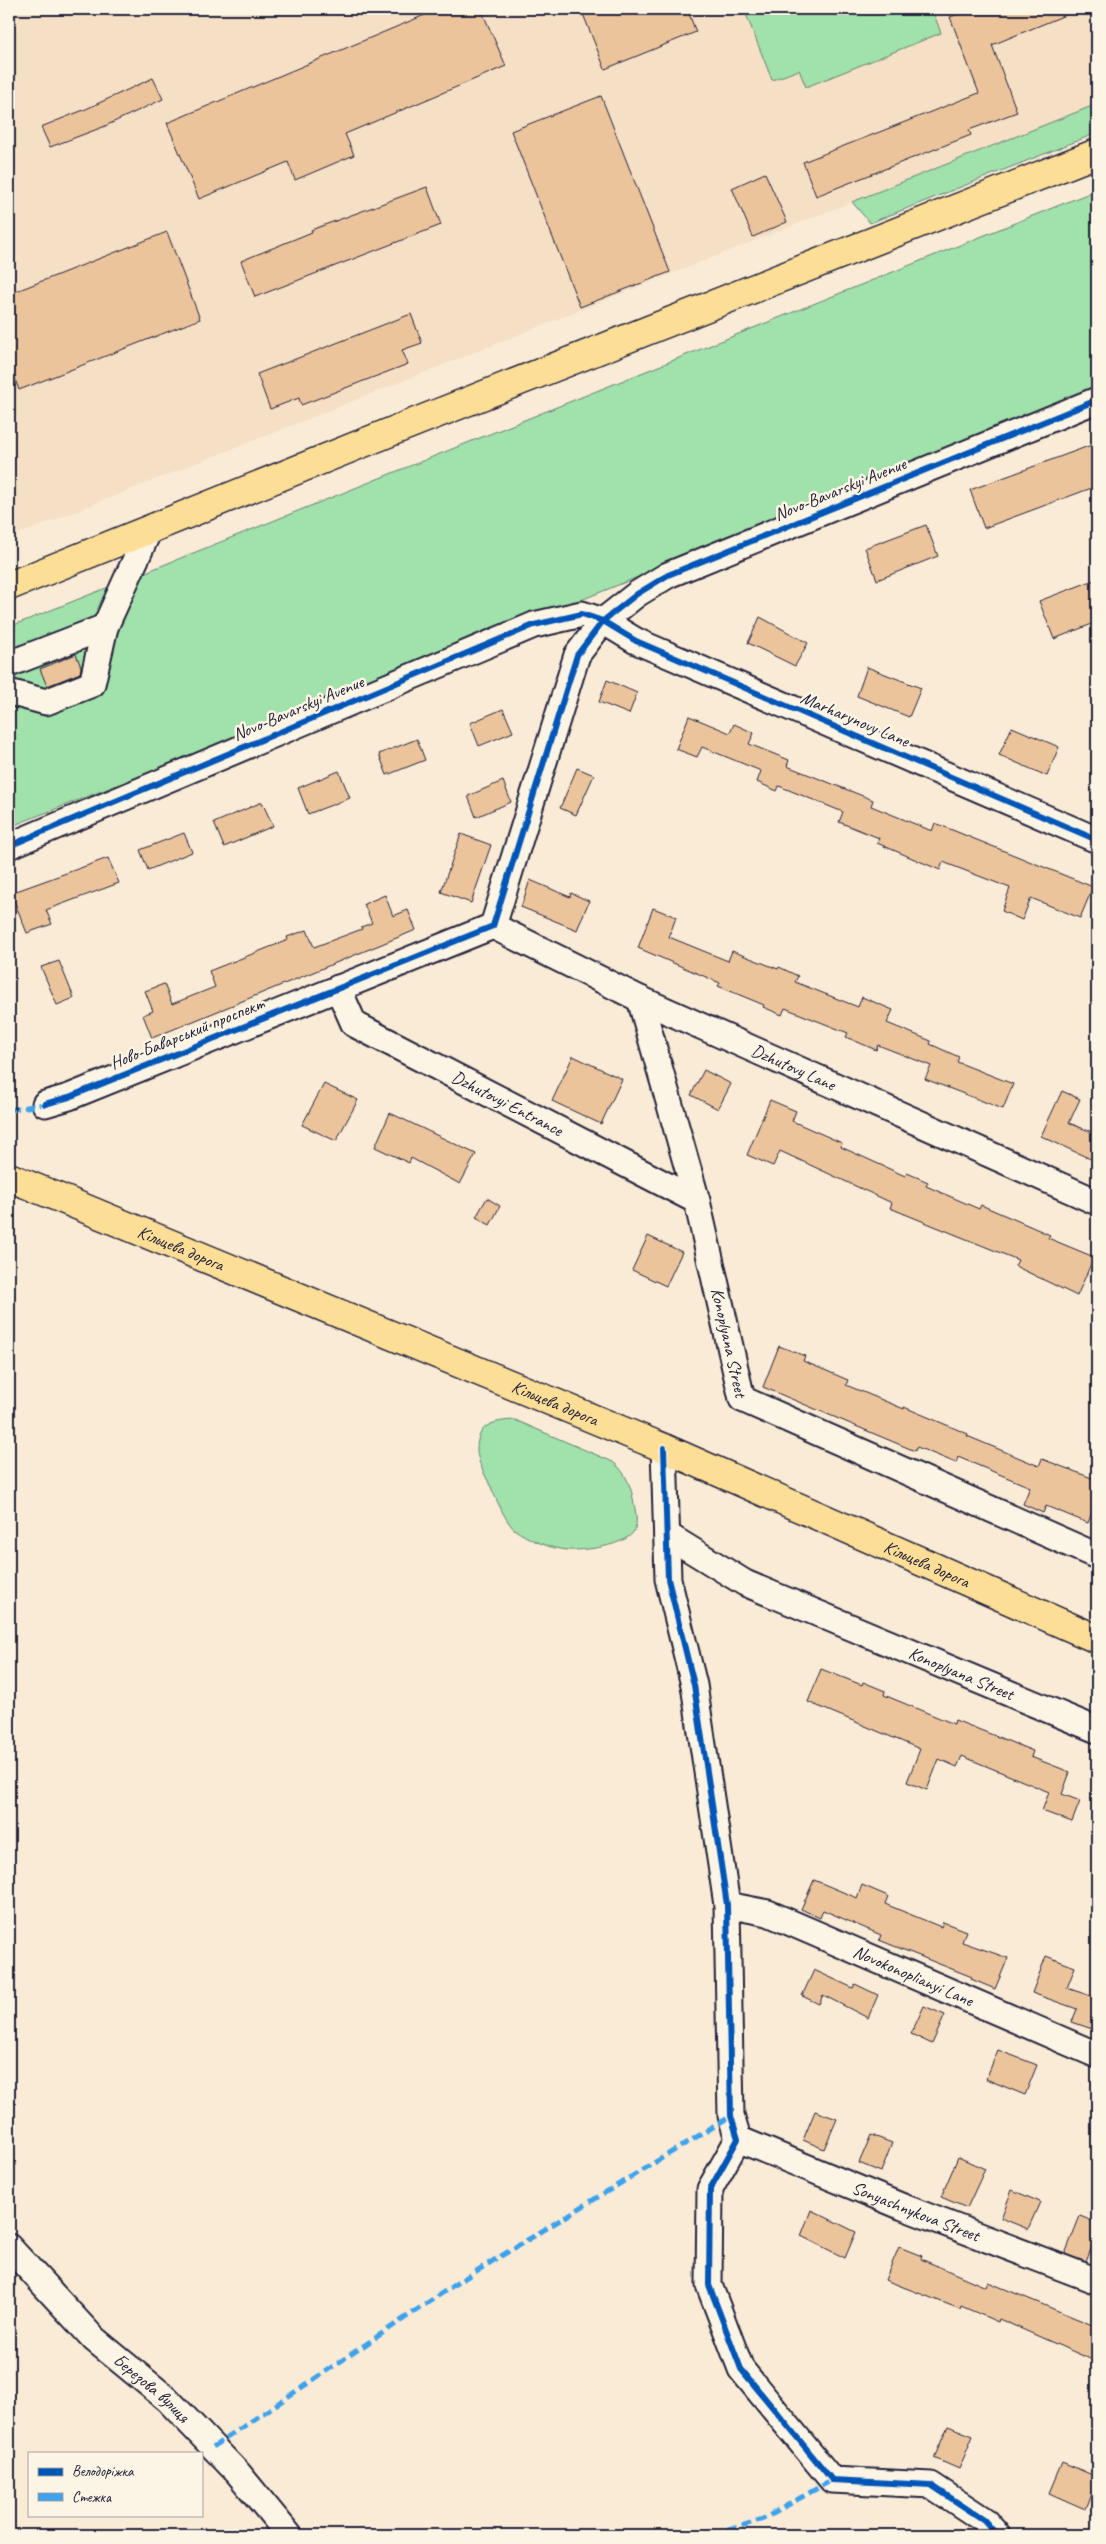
<svg xmlns="http://www.w3.org/2000/svg" width="1106" height="2544" font-family="Caveat,sans-serif">
	<style>
		.built { fill: #f5dfc5 }
		.green { fill: #a1e1ab; stroke: #628273 }
		.building { fill: #ecc49c; stroke: #22223b }
		.lines { fill: none; stroke-linecap: round; stroke-linejoin: round }
		.minor-casing { stroke: #22223b; stroke-width: 29 }
		.major-casing { stroke: #22223b; stroke-width: 31 }
		.highway-casing { stroke: #22223b; stroke-width: 31 }
		.minor { stroke: #fcf5e5; stroke-width: 25 }
		.major { stroke: #fcde96; stroke-width: 28 }
		.highway { stroke: #fcde96; stroke-width: 28 }
		.quiet { stroke: #3ea2ec; stroke-width: 5; stroke-dasharray: 10 5; stroke-linecap: butt }
		.cycleway-casing { stroke: #fcf5e5; stroke-width: 9 }
		.cycleway { stroke: #0057b8; stroke-width: 6 }
		.labels { text-anchor: middle; stroke-width: 5; stroke-linejoin: round; paint-order: stroke }
		.street-label { font-size: 18px; fill: #22223b; stroke: #fcf5e5 }
	</style>
	<rect width="100%" height="100%" fill="#f9ebd6"/>
	<filter id="ink" filterUnits="userSpaceOnUse"><feTurbulence type="fractalNoise" baseFrequency=".02" numOctaves="2"/><feDisplacementMap in="SourceGraphic" scale="10" xChannelSelector="R" yChannelSelector="G"/><feConvolveMatrix kernelMatrix="1 2 1 2 8 2 1 2 1" color-interpolation-filters="sRGB"/></filter>
	<g filter="url(#ink)">
		<path class="built" d="M9 9H1097V104L9 538Z"/>
		<path class="green" d="M744 9H932L941 33 806 87 799 70 772 80Z
			M1097 104V133L870 223 852 202Z
			M1097 190V389C735 538 374 686 9 827V627Z
			M515 1420 613 1462C626 1472 632 1488 634 1505 636 1512 638 1524 634 1531 625 1546 584 1551 567 1550 551 1549 527 1539 514 1529 504 1519 496 1498 490 1485 485 1475 477 1461 477 1450 477 1424 493 1421 515 1420Z"/>
		<path class="building" d="M439 9H481L506 66 345 134 354 155 295 180 288 162 199 199 167 123Z
			M581 9H687L696 32 605 69Z
			M972 9H1080L992 45 1017 112 969 130 971 135 816 196 803 162 979 93 950 17Z
			M153 78 163 99 103 127 50 147 41 127 86 109Z
			M601 96 670 272 580 307 511 131Z
			M765 173 787 222 753 237 732 188Z
			M427 187 441 225 255 297 241 261 312 232 311 230Z
			M167 232 200 319 19 390 9 363V294Z
			M411 314 422 343 402 350 408 364 301 405 299 398 270 409 257 374Z
			M1097 443V486L984 528 970 490Z
			M926 525 938 556 877 580 865 548Z
			M1097 579V622L1054 639 1039 601Z
			M760 617 808 643 795 666 748 643Z
			M76 654 81 667 80 673 47 686 40 669Z
			M867 667 921 688 909 717 857 696Z
			M607 680 637 693 629 714 599 702Z
			M503 709 513 732 479 746 470 723Z
			M689 716 730 733 734 724 754 733 749 744 789 760 787 766 873 800 871 806 932 831 935 823 1093 887 1080 918 1031 898 1022 920 1002 911 1010 888 943 862 940 870 877 843 879 838 839 822 843 812 779 786 777 791 757 782 761 771 702 747 697 757 676 749Z
			M1012 727 1059 747 1047 776 999 755Z
			M417 739 425 760 387 775 379 754Z
			M577 768 594 775 576 815 560 808Z
			M339 771 350 798 308 814 298 788Z
			M503 781 511 802 476 817 468 796Z
			M262 802 273 826 224 847 214 823Z
			M184 833 192 852 148 870 140 850Z
			M461 834 491 845 471 903 441 892Z
			M108 858 119 883 46 910 52 924 27 933 11 893Z
			M530 880 570 897 571 893 589 901 577 930 521 907Z
			M385 895 393 916 408 910 416 930 152 1038 143 1015 153 1011 145 991 164 984 172 1004 215 987 209 971 288 940 287 937 307 930 314 947 362 929 361 927 372 923 364 904Z
			M653 908 676 917 669 937 728 961 732 951 778 969 779 967 798 976 795 982 858 1007 862 997 893 1010 887 1023 931 1041 930 1044 959 1057 957 1062 1013 1084 1003 1109 925 1079 931 1066 878 1045 876 1050 846 1037 848 1033 785 1008 782 1015 763 1007 764 1005 718 986 720 983 638 948Z
			M59 961 74 998 57 1005 41 967Z
			M573 1056 622 1079 601 1124 552 1101Z
			M704 1070 731 1084 718 1109 691 1095Z
			M324 1084 358 1100 336 1141 302 1125Z
			M1062 1091 1080 1099 1069 1123 1097 1134V1162L1041 1136Z
			M770 1100 796 1111 792 1121 842 1143 841 1147 905 1176 907 1173 928 1182 926 1186 979 1209 981 1205 1032 1227 1050 1235 1048 1238 1094 1257 1077 1296 1015 1266 1018 1260 890 1208 892 1203 780 1151 773 1166 747 1155Z
			M390 1113 476 1154 460 1184 411 1158 409 1163 375 1147Z
			M487 1198 500 1206 490 1225 476 1217Z
			M648 1236 682 1252 666 1286 632 1270Z
			M779 1346 805 1356 803 1361 848 1380 846 1385 904 1409V1407L923 1415 968 1434 967 1436 1039 1466 1042 1459 1097 1480V1499L1088 1523 1046 1506 1043 1513 1023 1504 1030 1487 958 1457 956 1463 917 1447 915 1451 763 1387Z
			M821 1669 862 1685 863 1682 885 1691 884 1695 954 1724 955 1720 1033 1751 1031 1757 1070 1772 1062 1794 1080 1801 1072 1822 1042 1811 1049 1792 962 1756 957 1767 939 1759 927 1790 907 1782 920 1749 808 1702Z
			M814 1880 857 1898 862 1885 888 1896 885 1904 941 1927 943 1922 966 1931 962 1942 1008 1958 995 1989 971 1979 972 1977 879 1940 881 1935 823 1910 820 1918 801 1909Z
			M1046 1956 1075 1967 1067 1988 1097 1998V2015L1092 2029 1072 2022 1077 2009 1032 1993Z
			M814 1970 853 1988 855 1984 878 1995 868 2018 823 1995 819 2004 802 1996Z
			M924 2006 945 2015 932 2044 911 2034Z
			M998 2050 1037 2065 1025 2095 986 2079Z
			M815 2111 837 2119 824 2149 803 2140Z
			M871 2135 892 2143 881 2172 859 2163Z
			M958 2157 985 2169 967 2208 941 2197Z
			M1012 2190 1040 2202 1028 2229 1001 2218Z
			M811 2210 856 2232 845 2258 801 2236Z
			M1080 2216 1097 2223V2234L1086 2262 1065 2254Z
			M899 2247 922 2256 921 2259 986 2287 988 2282 1097 2327V2362L999 2319 998 2322 961 2306 960 2309 885 2280Z
			M948 2426 973 2436 959 2469 934 2458Z
			M1062 2462 1097 2477 1085 2509 1049 2493Z"/>
		<g class="lines">
			<g class="minor-casing">
				<g id="minor">
					<path d="M105 627 149 530"/>
					<path d="M9 664 105 627 92 684 46 702 9 692"/>
					<path d="M9 846 534 625 582 614 603 621 637 594 668 575 1097 400"/>
					<path id="s1" d="M493 926 640 999 1097 1202"/>
					<path id="s2" d="M338 988 354 1024 697 1201"/>
					<path id="s3" d="M640 999 697 1201 742 1399 1097 1556"/>
					<path d="M45 1104 69 1097 493 926 577 655 603 621 636 641 1097 840"/>
					<path d="M664 1448 668 1579 694 1685 727 1905 731 2116 738 2139 710 2189 709 2285 741 2369 832 2480 931 2485 984 2520 997 2535"/>
					<path id="s4" d="M667 1535 745 1583 1097 1730"/>
					<path id="s5" d="M727 1905 768 1913 1097 2055"/>
					<path id="s6" d="M738 2139 903 2207 1097 2281"/>
					<path id="s7" d="M9 2247 94 2339 167 2399 238 2473 289 2535"/>
				</g>
			</g>
			<g class="major-casing">
				<path id="major" d="M9 586 398 429 1097 153"/>
			</g>
			<g class="highway-casing">
				<g id="highway">
					<path id="s8" d="M9 1177 664 1448 1097 1639"/>
				</g>
			</g>
			<use href="#minor" class="minor"/>
			<use href="#major" class="major"/>
			<use href="#highway" class="highway"/>
			<path class="quiet" d="M9 1110 45 1104
				M213 2447 460 2281 731 2116
				M713 2535 763 2519 832 2480"/>
			<g class="cycleway-casing">
				<path id="cycleway" d="M9 846 534 625 582 614 603 621 637 594 668 575 1097 400
					M45 1104 69 1097 493 926 577 655 603 621 636 641 1097 840
					M664 1448 668 1579 694 1685 727 1905 731 2116 738 2139 710 2189 709 2285 741 2369 832 2480 931 2485 984 2520 997 2535"/>
			</g>
			<use href="#cycleway" class="cycleway"/>
		</g>
	</g>
	<g class="labels">
		<g class="street-label">
			<text transform="translate(840 489) rotate(-22)" y="6">Novo-Bavarskyi Avenue</text>
			<text transform="translate(298 708) rotate(-23)" y="6">Novo-Bavarskyi Avenue</text>
			<text transform="translate(855 719) rotate(23)" y="6">Marharynovy Lane</text>
			<text transform="translate(187 1033) rotate(-22)" y="6">Ново-Баварський проспект</text>
			<text dy="6" stroke="none"><textPath href="#s1" startOffset="332">Dzhutovy Lane</textPath></text>
			<text dy="6" stroke="none"><textPath href="#s2" startOffset="212">Dzhutovyi Entrance</textPath></text>
			<text dy="6" stroke="none"><textPath href="#s8" startOffset="186">Кільцева дорога</textPath></text>
			<text dy="6" stroke="none"><textPath href="#s3" startOffset="355">Konoplyana Street</textPath></text>
			<text dy="6" stroke="none"><textPath href="#s8" startOffset="591">Кільцева дорога</textPath></text>
			<text dy="6" stroke="none"><textPath href="#s8" startOffset="996">Кільцева дорога</textPath></text>
			<text dy="6" stroke="none"><textPath href="#s4" startOffset="326">Konoplyana Street</textPath></text>
			<text dy="6" stroke="none"><textPath href="#s5" startOffset="200">Novokonoplianyi Lane</textPath></text>
			<text dy="6" stroke="none"><textPath href="#s6" startOffset="192">Sonyashnykova Street</textPath></text>
			<text dy="6" stroke="none"><textPath href="#s7" startOffset="201">Березова вулиця</textPath></text>
		</g>
	</g>
	<rect width="1106" height="2544" fill="none" stroke="#fcf5e5" stroke-width="30"/>
	<rect x="15" y="15" width="1076" height="2514" fill="none" stroke="#22223b" stroke-width="2" filter="url(#ink)"/>
	<rect x="28" y="2452" width="175" height="65" fill="#fcf5e5" stroke="#a5a1a1"/>
	<rect x="38" y="2468" width="25" height="8" fill="#0057b8" stroke="#a5a1a1"/>
	<text x="72" y="2476" font-size="15" fill="#22223b">Велодоріжка</text>
	<rect x="38" y="2493" width="25" height="8" fill="#3ea2ec" stroke="#a5a1a1"/>
	<text x="72" y="2502" font-size="15" fill="#22223b">Стежка</text>
</svg>
